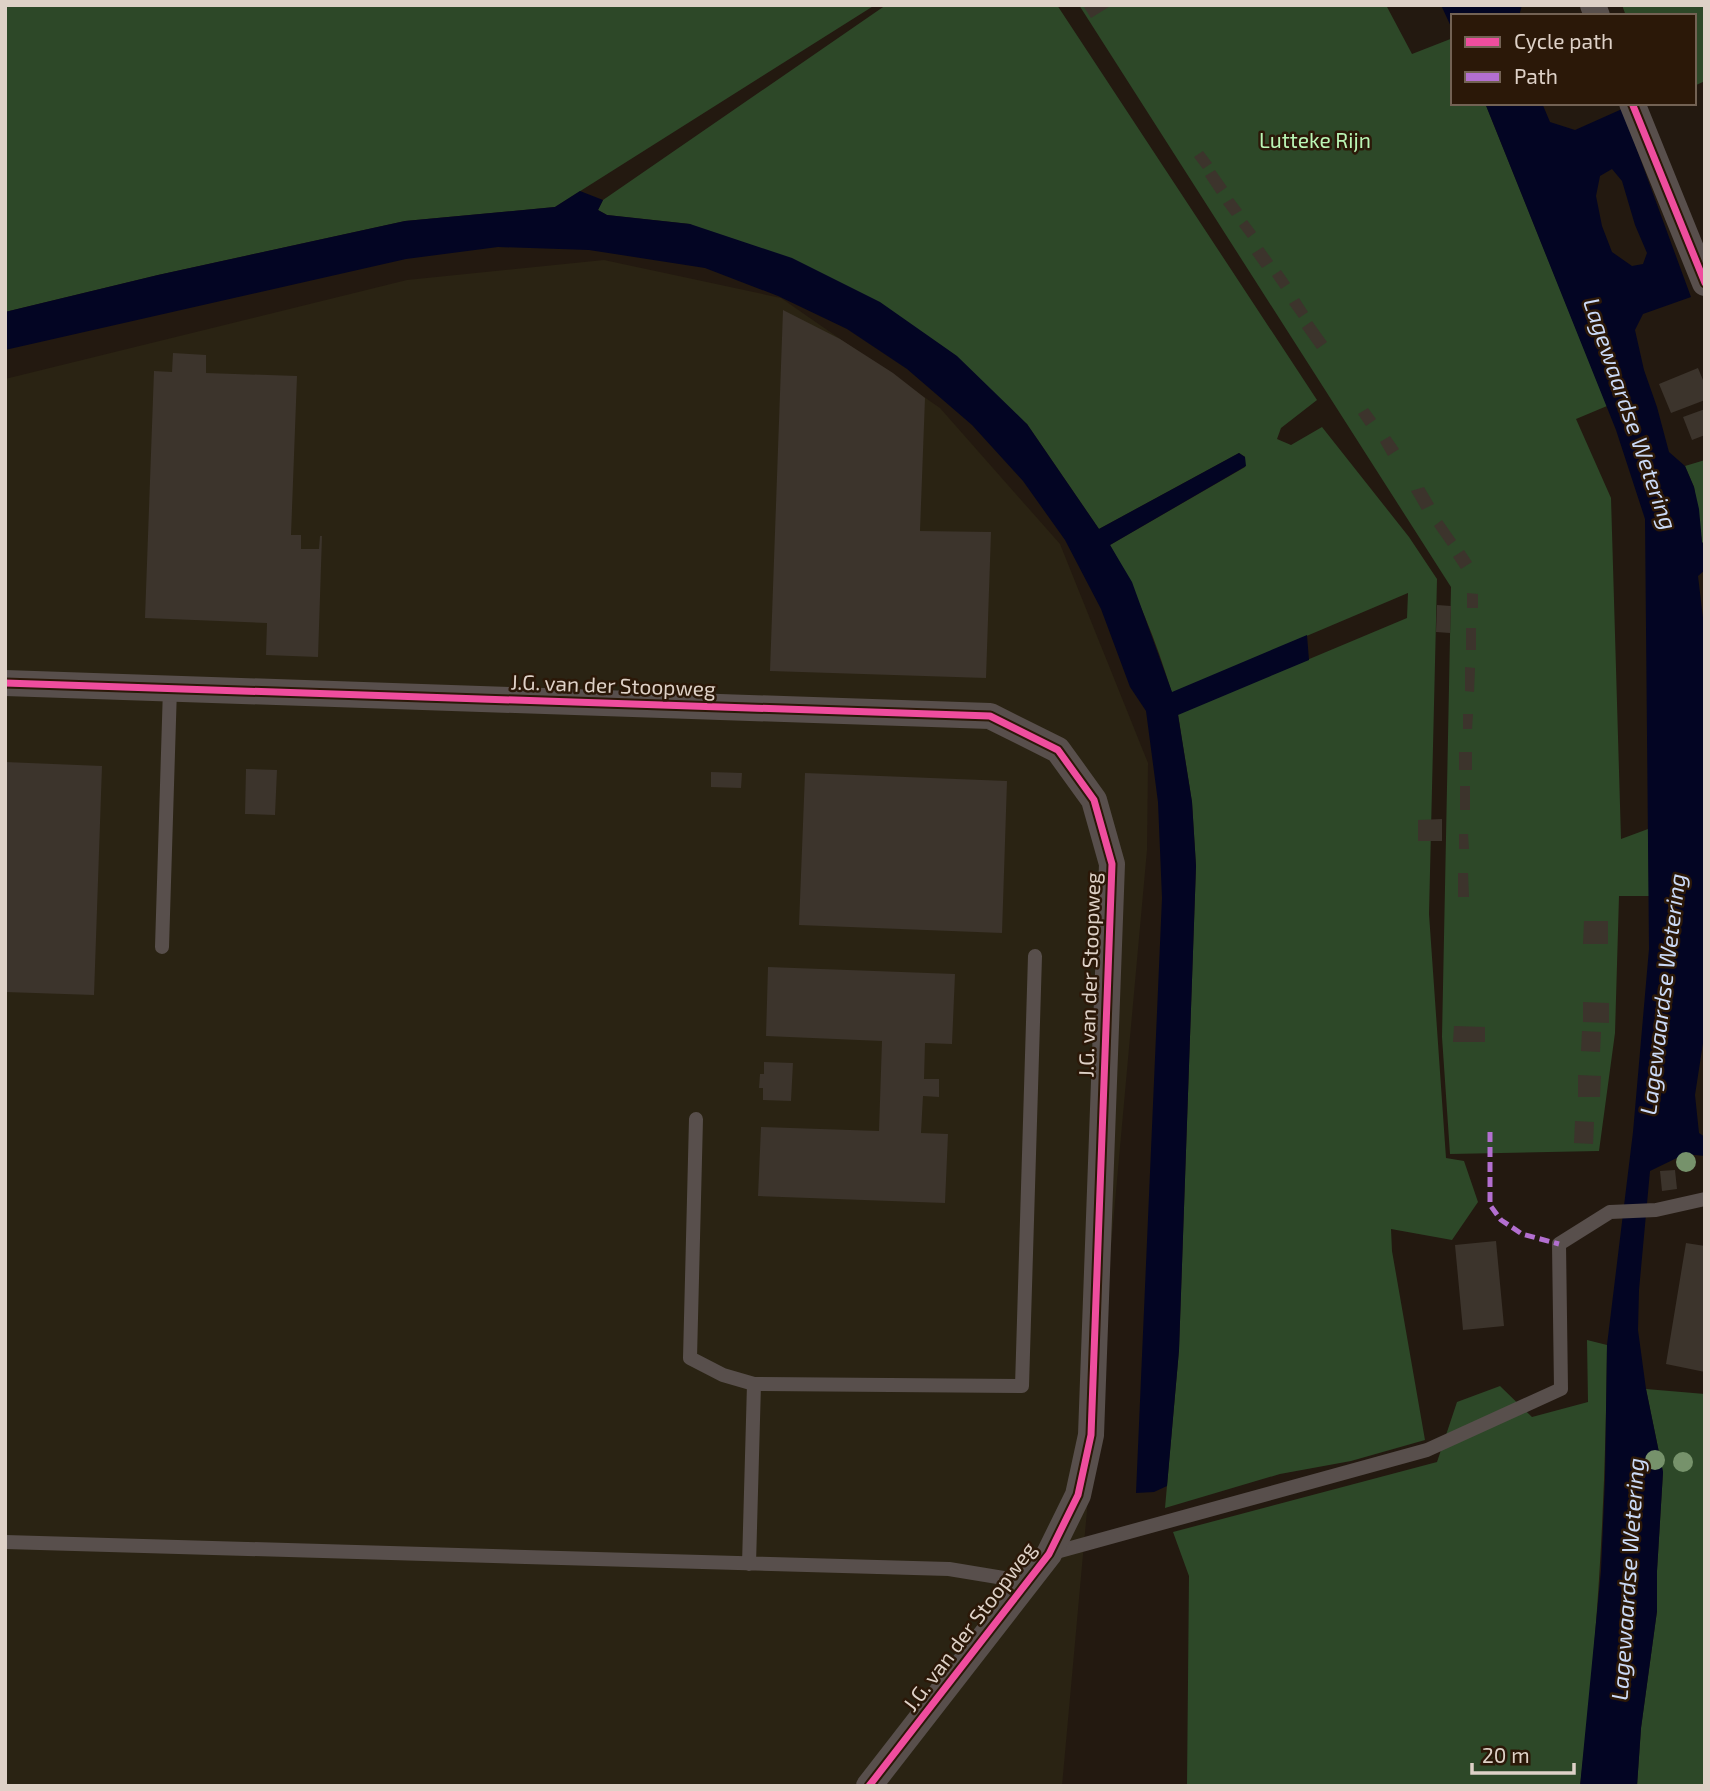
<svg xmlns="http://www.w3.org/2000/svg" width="1710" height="1791" font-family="'Exo 2',sans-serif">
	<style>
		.industrial { fill: #2a2313 }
		.green { fill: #2d4828 }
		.water { fill: #030523; fill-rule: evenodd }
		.building { fill: #3c342c }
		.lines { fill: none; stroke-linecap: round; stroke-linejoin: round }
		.lane { stroke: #584f4c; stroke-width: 14 }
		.street { stroke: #584f4c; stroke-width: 26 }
		.quiet { stroke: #b36fd0; stroke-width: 5; stroke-dasharray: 10 5; stroke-linecap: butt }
		.cycleway-casing { stroke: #2b1808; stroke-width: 11 }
		.cycleway { stroke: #ef4d9e; stroke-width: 7 }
		.tree { fill: #76926b }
		.labels { text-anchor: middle; stroke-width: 5; stroke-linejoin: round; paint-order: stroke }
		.park-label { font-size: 21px; fill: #baf5b5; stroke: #2b1808 }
		.street-label { font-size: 21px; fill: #ded1c7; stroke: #2b1808 }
		.water-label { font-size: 23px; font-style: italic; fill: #cbdaf7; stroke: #2b1808 }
	</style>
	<rect width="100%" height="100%" fill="#231910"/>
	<path class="industrial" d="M604 260 781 298 940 408 1060 544 1148 763 1147 850 1062 1786H5V379L407 280Z"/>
	<path class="green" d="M5 5H875L555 207 405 221 158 275 5 312Z
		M886 5H1057L1317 400 1281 428 1277 439 1291 445 1322 427 1409 537 1437 579 1429 914 1446 1158 1464 1161 1478 1202 1452 1240 1391 1229 1392 1251 1425 1440 1351 1461 1280 1474 1165 1508 1179 1350 1196 866 1192 802 1178 714 1407 618 1408 593 1172 693C1156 641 1137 592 1110 545L1245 467V457L1239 453 1099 529 1027 424 690 224 607 215 598 210 603 200Z
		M1079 5H1386L1412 54 1453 38V103H1485L1607 406 1576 419 1611 498 1621 839 1648 829 1649 896H1619L1615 1033 1599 1151 1450 1154 1442 1037 1451 587Z
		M1622 5H1705V81L1694 86V16H1626Z
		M1705 460V546L1702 542 1694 487 1685 466Z
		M1587 1340 1607 1345C1606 1492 1598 1639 1580 1786H1187L1189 1576 1173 1532 1437 1462 1457 1402 1500 1386 1532 1417 1588 1402Z
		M1646 1389 1705 1394 1704 1786H1637L1641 1728 1657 1611V1571L1663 1472Z"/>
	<path class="water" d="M1441 5H1522L1519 16H1453V31Z
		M1485 103H1542L1550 122 1575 130 1622 109 1691 297 1643 314 1635 330 1644 370 1657 407 1669 452 1685 466 1694 487 1699 509 1702 542 1705 546V570L1698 576 1703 618 1705 1008 1703 1043 1695 1095 1699 1133 1705 1137V1156L1685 1154 1650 1171 1639 1290 1638 1330 1646 1389 1663 1472 1657 1571V1611L1641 1728 1637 1786H1580L1601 1571 1605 1479 1607 1345 1633 1132 1649 949 1645 519 1616 430ZM1612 169 1622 181 1635 225 1647 253 1643 264 1632 266 1612 252 1602 226 1596 196 1600 176Z
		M580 191 603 200 598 210 607 215 690 224 792 258 880 302 957 356 1027 424 1099 529 1239 453 1245 457 1246 466 1110 545 1132 582 1172 692 1307 635 1309 660 1178 715 1192 802 1196 866 1179 1350 1167 1486 1154 1492 1136 1493 1162 898 1158 802 1146 711 1130 687 1101 609 1065 540 1023 481 972 425 907 369 847 329 778 296 705 268 589 250 498 247 406 259 5 350V312L158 275 405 221 555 207Z"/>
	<path class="building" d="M1088 5H1112L1091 18 1084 7Z
		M1203 151 1212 163 1203 169 1194 157Z
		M1215 170 1227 187 1217 194 1205 176Z
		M1233 198 1242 210 1232 216 1223 204Z
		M1247 220 1256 232 1248 238 1239 226Z
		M1263 247 1273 261 1262 268 1252 254Z
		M1281 270 1290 283 1281 289 1272 276Z
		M1299 298 1308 312 1299 318 1289 304Z
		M783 310 840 339 893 373 925 398 920 531 991 532 986 678 770 671Z
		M1312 321 1327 342 1317 349 1302 328Z
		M173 353 206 355V373L297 376 291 535H301V549H319L320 536H322L318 657 266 655 267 623 145 618 154 371 172 372Z
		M1698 368 1705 385V400L1671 413 1659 384Z
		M1368 408 1376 419 1366 426 1358 414Z
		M1705 409V435L1692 440 1683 417Z
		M1390 436 1399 449 1388 456 1380 442Z
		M1424 487 1434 504 1422 510 1411 491Z
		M1442 520 1456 540 1448 546 1434 526Z
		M1464 550 1472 562 1461 569 1453 557Z
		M1467 593 1478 594V608H1467Z
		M1437 605 1451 606 1450 633 1436 632Z
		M1466 628H1476V650H1466Z
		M1465 667 1475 668 1474 692 1465 691Z
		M1463 714H1473L1472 729H1463Z
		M1459 752H1472V770H1459Z
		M5 762 102 766 94 995 5 992Z
		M246 769 277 770 275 815 245 814Z
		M711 772 742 773 741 788 711 787Z
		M805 773 1007 781 1002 933 799 925Z
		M1460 786H1470V810H1460Z
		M1442 819V841H1418V820Z
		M1459 834H1468L1469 849H1459Z
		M1458 873H1468L1469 897H1458Z
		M1584 921H1608V944H1583Z
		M768 967 955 974 952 1044 925 1043 924 1079H939V1097L923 1096 921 1133 948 1134 945 1203 758 1196 761 1127 879 1131 882 1041 766 1036Z
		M1583 1002 1609 1003V1023L1583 1022Z
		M1454 1026 1485 1027V1042H1453Z
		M1582 1031 1601 1032 1600 1052 1581 1051Z
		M764 1062 793 1063 791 1101 763 1100V1088H759L760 1074H764Z
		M1578 1075 1601 1076 1600 1097H1578Z
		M1575 1121 1594 1122 1593 1144 1574 1143Z
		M1675 1170 1677 1189 1662 1191 1660 1171Z
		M1496 1241 1504 1326 1463 1330 1455 1245Z
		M1686 1243 1705 1246V1372L1666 1364Z"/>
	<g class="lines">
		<path class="lane" d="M162 947 170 688
			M696 1119 690 1358 723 1375 754 1384
			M5 1542 949 1569 1028 1582
			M1049 1554 1427 1450 1561 1389 1559 1244 1610 1212 1656 1210 1705 1199
			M749 1564 754 1384 1022 1386 1035 956"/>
		<path class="street" d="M1593 5 1597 16
			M1632 103 1705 283
			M5 683 990 716 1058 750 1094 800 1112 864 1091 1435 1078 1495 1049 1554 869 1786"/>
		<path class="quiet" d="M1490 1132V1205L1501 1220 1522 1234 1559 1244"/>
		<g class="cycleway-casing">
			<path id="cycleway" d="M1632 103 1705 283
				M5 683 990 716 1058 750 1094 800 1112 864 1091 1435 1078 1495 1049 1554 869 1786"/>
		</g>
		<use href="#cycleway" class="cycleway"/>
	</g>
	<g class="tree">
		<circle cx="1686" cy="1162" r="10"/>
		<circle cx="1655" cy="1460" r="10"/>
		<circle cx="1683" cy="1462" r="10"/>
	</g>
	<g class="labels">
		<g class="park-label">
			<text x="1315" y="148">Lutteke Rijn</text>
		</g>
		<g class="street-label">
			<text transform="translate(613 686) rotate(2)" y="7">J.G. van der Stoopweg</text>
			<text transform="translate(1090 975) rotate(-88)" y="7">J.G. van der Stoopweg</text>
			<text transform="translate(970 1627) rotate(-53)" y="7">J.G. van der Stoopweg</text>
		</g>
		<g class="water-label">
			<text transform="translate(1630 414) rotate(71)" y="8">Lagewaardse Wetering</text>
			<text transform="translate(1663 994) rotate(-83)" y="8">Lagewaardse Wetering</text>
			<text transform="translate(1628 1579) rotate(-86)" y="8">Lagewaardse Wetering</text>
		</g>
	</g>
	<rect width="1710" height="1791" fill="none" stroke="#ded1c7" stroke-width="14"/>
	<rect x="1451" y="14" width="245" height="91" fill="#2b1808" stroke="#736254" stroke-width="2"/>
	<rect x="1465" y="37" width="35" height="10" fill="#ef4d9e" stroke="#736254" stroke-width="2"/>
	<text x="1514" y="49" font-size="21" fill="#ded1c7">Cycle path</text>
	<rect x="1465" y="72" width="35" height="10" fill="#b36fd0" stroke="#736254" stroke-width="2"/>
	<text x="1514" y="84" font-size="21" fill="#ded1c7">Path</text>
	<path d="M1472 1763v10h102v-10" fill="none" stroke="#ded1c7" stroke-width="3.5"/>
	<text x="1482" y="1763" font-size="21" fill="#ded1c7" stroke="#2b1808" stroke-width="5" paint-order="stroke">20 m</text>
</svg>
